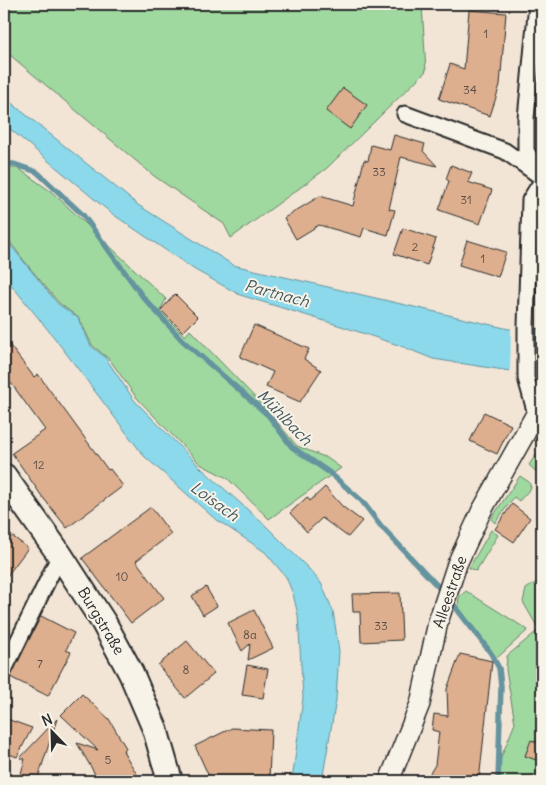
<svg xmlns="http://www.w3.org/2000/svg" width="546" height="785" font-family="Delius,sans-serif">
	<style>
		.green { fill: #9fd9a0; stroke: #658266 }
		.water { fill: #8bd9ea; stroke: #65939e }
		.pier { fill: #f2e5d6 }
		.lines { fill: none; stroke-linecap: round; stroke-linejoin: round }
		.stream { stroke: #65939e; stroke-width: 5.5 }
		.building { fill: #ddaf8e; stroke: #2b2b2b }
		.minor-casing { stroke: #2b2b2b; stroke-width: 19 }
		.tertiary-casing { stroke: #2b2b2b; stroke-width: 22 }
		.primary-casing { stroke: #2b2b2b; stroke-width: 28 }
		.minor { stroke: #f7f3e8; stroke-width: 15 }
		.tertiary { stroke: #f7f3e8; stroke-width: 19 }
		.primary { stroke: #f7f3e8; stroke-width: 24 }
		.labels { text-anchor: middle; stroke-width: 4; stroke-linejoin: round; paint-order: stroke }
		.number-label { font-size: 12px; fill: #584c44 }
		.street-label { font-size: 15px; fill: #2b2b2b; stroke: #f7f3e8 }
		.water-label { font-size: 16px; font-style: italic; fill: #43565b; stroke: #f7f3e8 }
	</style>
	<rect width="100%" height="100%" fill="#f2e5d6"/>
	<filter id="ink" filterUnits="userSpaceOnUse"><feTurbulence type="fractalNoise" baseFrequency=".02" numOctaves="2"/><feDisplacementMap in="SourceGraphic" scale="10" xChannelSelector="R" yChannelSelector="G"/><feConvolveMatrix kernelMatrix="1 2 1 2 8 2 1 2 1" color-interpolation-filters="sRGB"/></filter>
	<g filter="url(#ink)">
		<path class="green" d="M4 4H422L426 71 327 168 231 238 224 224 154 176 4 50Z
			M4 168H18L53 193 166 299 160 311 185 336 190 330 267 410 297 446 327 458 341 468 269 519 227 478 200 464 136 397 110 360 92 345 79 318 59 303 25 262 4 234Z
			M542 446V477L529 465Z
			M520 476 529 482 531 488 519 501 514 497 495 523 491 519Z
			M491 530 498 535 476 571 469 568Z
			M542 582V625L538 628 523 602 526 589 535 583Z
			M466 591 528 630 497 658 458 606 459 597Z
			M542 627V781H498L500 760 515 723 506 670 507 656Z"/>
		<path class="water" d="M4 97 138 205 233 265 509 329 524 330 542 328V373H523L433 359 401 346 341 326 240 295 195 270 111 213 4 124Z
			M4 237 58 304 78 318 91 346 105 357 134 400 201 468 267 527 309 569 321 583 333 611 339 651 336 700 322 781H292L303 698 298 615 293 594 286 577 265 552 214 518 144 456 53 336 4 276Z"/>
		<path class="pier" d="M511 327H536V373H510Z"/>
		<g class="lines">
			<path class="stream" d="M4 164H14L37 172 83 215 143 297 182 340 269 416 292 447 330 473 362 501 381 526 444 593
				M450 600 490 652 499 668 501 686 498 781"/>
		</g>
		<path class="building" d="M469 10 506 13 500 85 490 116 439 99 450 64 464 69Z
			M343 88 367 105 350 129 326 111Z
			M394 135 425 144 423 151 437 166 401 157 389 209 395 210 388 235 364 228 361 237 319 225 296 239 284 218 320 196 353 206 364 160 368 161 371 145 390 150Z
			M451 165 472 173 468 182 492 190 480 224 439 210 449 181 446 179Z
			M403 228 436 239 427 265 394 254Z
			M467 240 506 252 498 277 459 265Z
			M175 294 198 317 183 332 161 310Z
			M254 325 309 349 304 359 321 370 300 402 266 387 273 372 240 357Z
			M4 338 34 377 38 374 108 470 110 469 123 486 67 528 41 495 12 453 45 430 11 383 4 389Z
			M484 412 511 425 497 454 470 441Z
			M325 487 343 507 362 521 348 537 322 518 307 532 290 513 307 497 310 501Z
			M512 504 530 518 514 542 495 529Z
			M151 507 171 534 136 561 164 598 131 623 82 558Z
			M4 530 28 548 4 580Z
			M206 587 217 606 203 615 192 596Z
			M400 593 402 640 361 642 360 612H353L352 594Z
			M254 610 273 648 248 660 250 644 242 651 228 623Z
			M41 616 74 633 66 650 71 652 48 696 10 677Z
			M187 641 214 674 185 698 158 665Z
			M460 654 492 661 479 781H425L435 765 439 732 432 730 434 714 448 716 447 689Z
			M247 665 268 669 263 698 242 695Z
			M82 694 109 719 126 748 123 751 141 781H131L125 775 114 781H99L77 743 98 750 61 715Z
			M4 718 32 728 17 757 4 752Z
			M57 719 37 781H19L25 759 20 758Z
			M232 728 271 730 269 781H211L195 746Z
			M531 740 542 744V762L525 756Z"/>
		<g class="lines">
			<g class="minor-casing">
				<path id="minor" d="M542 5 537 4 526 118V151L542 177
					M405 114 505 151 537 174
					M536 414 526 378V326L530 200 542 181
					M4 670 60 555"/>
			</g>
			<g class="tertiary-casing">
				<path id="tertiary" d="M389 781 420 704 438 622 457 564 481 512 536 414 542 409"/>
			</g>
			<g class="primary-casing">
				<path id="primary" d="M4 476 60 555 104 623 131 673 155 729 170 781"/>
			</g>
			<use href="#minor" class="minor"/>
			<use href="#tertiary" class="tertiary"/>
			<use href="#primary" class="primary"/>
		</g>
	</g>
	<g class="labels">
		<g class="number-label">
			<text x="486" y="38">1</text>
			<text x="470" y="94">34</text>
			<text x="379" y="176">33</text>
			<text x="466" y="204">31</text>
			<text x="415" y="251">2</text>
			<text x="483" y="263">1</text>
			<text x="39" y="469">12</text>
			<text x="122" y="581">10</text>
			<text x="381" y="630">33</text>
			<text x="250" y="639">8a</text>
			<text x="40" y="668">7</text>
			<text x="186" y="674">8</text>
			<text x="108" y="764">5</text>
		</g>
		<g class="street-label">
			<text transform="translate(450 592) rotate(-71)" y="5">Alleestraße</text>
			<text transform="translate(101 621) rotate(59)" y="5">Burgstraße</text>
		</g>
		<g class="water-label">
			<text transform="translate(277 293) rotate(15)" y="6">Partnach</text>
			<text transform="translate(285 417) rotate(46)" y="6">Mühlbach</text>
			<text transform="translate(215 501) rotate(36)" y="6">Loisach</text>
		</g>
	</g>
	<rect width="546" height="785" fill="none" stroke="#f7f3e8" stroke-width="20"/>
	<rect x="10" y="10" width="526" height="765" fill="none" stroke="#2b2b2b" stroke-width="2" filter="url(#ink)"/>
	<g transform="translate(52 732) rotate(337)" stroke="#f7f3e8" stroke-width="4" paint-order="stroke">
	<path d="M0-4L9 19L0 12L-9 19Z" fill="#2b2b2b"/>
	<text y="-8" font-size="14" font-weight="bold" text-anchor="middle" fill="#2b2b2b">N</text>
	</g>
</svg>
